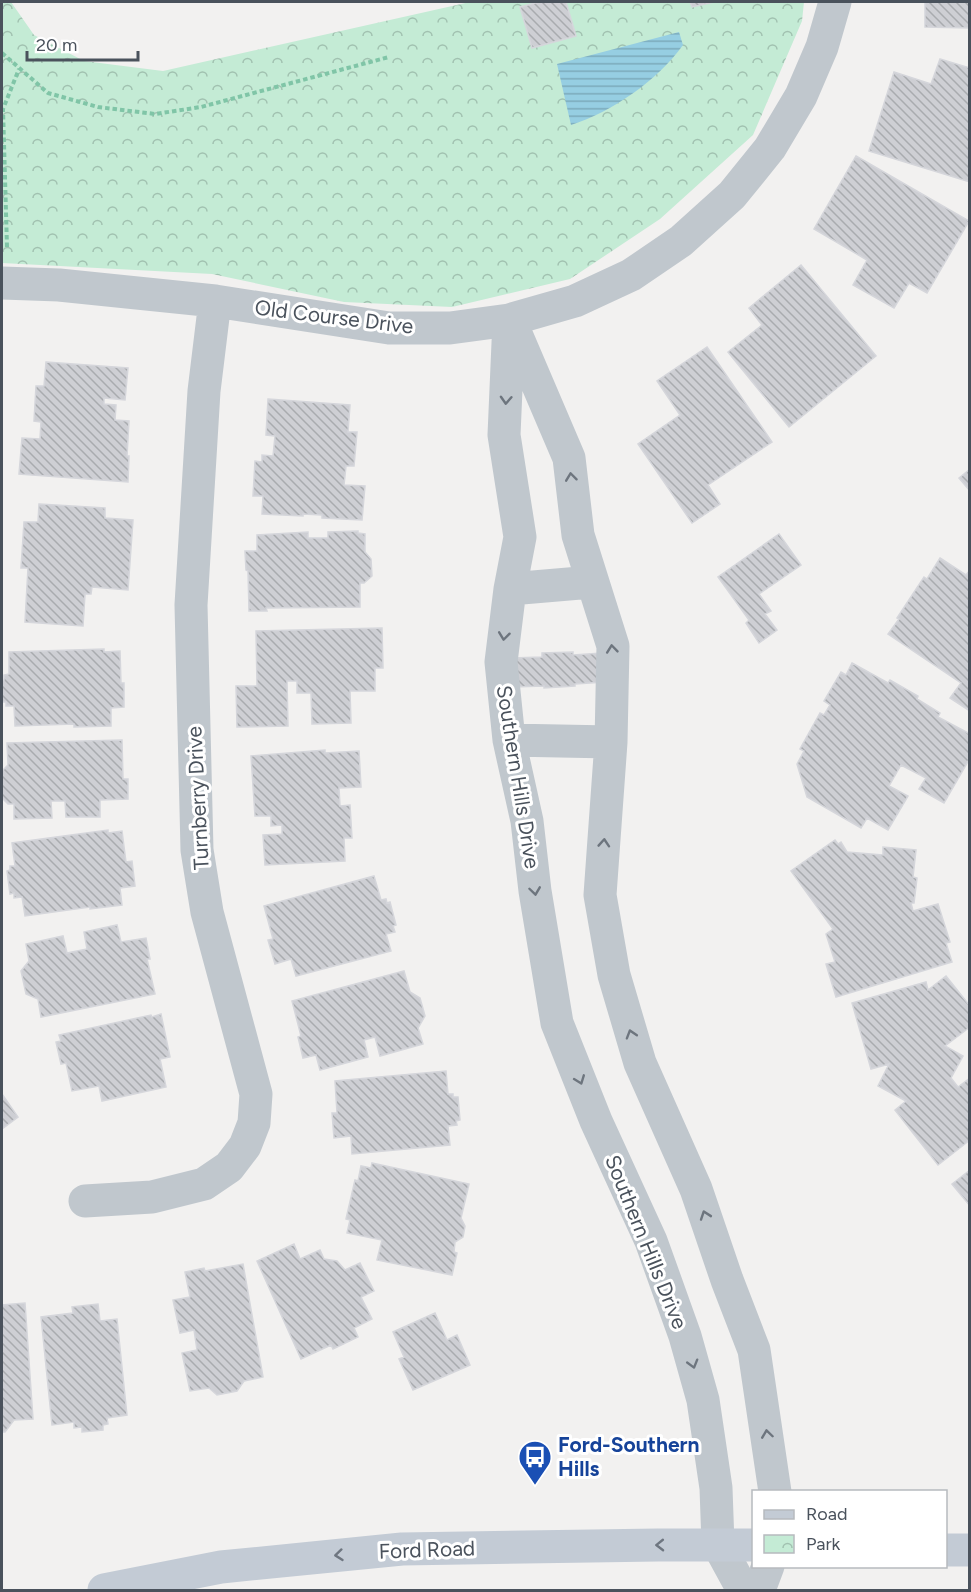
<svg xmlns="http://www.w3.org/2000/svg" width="971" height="1592" font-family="Figtree,sans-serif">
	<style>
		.park { fill: url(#park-crowns) }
		.water { fill: url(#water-rules) }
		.building { fill: url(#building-back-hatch); stroke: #d5d6db; stroke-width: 1.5 }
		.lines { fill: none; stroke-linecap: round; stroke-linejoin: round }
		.path { stroke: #80c5a7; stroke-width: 4; stroke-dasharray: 4.5 3; stroke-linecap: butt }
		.minor { stroke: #c0c7cd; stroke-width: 33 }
		.secondary { stroke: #c3cbd5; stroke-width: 33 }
		.oneway { stroke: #6d757e }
		.oneway2 { stroke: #6e7680 }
		.labels { text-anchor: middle; stroke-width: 6; stroke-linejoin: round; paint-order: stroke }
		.street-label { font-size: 21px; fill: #4a525c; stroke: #fff }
		.transit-label { font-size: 21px; font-weight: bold; fill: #164399; stroke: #fff; text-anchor: start }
	</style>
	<defs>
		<pattern id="park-crowns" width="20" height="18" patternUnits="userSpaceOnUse" patternTransform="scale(1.5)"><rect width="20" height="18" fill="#c4ebd5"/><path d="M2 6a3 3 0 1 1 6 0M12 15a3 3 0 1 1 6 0" fill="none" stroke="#a1c1b0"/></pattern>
		<pattern id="water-rules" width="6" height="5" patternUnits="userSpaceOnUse" patternTransform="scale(1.5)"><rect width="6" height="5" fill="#96cee2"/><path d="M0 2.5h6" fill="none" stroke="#7caaba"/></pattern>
		<pattern id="building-back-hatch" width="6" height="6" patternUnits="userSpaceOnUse" patternTransform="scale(1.5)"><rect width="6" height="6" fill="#cecfd4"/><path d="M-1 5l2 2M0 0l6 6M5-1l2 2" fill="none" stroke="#a9abaf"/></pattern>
	</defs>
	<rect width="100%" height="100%" fill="#f2f1f0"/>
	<path class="park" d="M2 2H11L34 35 84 61 163 71 470 2H804L802 21 753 135 660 219 570 279 452 307 344 302 212 274 2 263Z"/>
	<path class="water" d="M679 32 683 45C658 80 612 112 571 125L557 64Z"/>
	<path class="building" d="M539 2H566L576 36 532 48 520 7Z
		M690 2H714L692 7Z
		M925 2H970V28L925 27Z
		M940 59 970 68V182L869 151 894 72 931 84Z
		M856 156 969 221 927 293 909 283 894 308 853 285 867 260 814 229Z
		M801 265 876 356 789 427 728 352 762 325 749 308Z
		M707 347 772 442 708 485 720 504 692 523 638 444 680 415 657 381Z
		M46 362 128 368 125 400 104 398V404L116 405 115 420 129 421 127 456H129L128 482 19 474 22 438 40 439 41 422 34 421 36 386H44Z
		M268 399 350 405 348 432H357L354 466H346L344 485 365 486 362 520 322 518V515L303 514V516L262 514 263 496H253L255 461 262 462V455L273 456 275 436 266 435Z
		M970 469V491L959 478Z
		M39 504 105 508V518L133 520 128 590 92 587 91 594H85L83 626 25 622 28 568H21L24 522H38Z
		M358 531V533L365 534V552L371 559 372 576 364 583H360V607L266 608 267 611H249L248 571 246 570 245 551H257V535L308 532V538H328V532Z
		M779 534 801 565 759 594 771 611 765 614 777 630 759 643 746 623 749 620 718 577Z
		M940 558 966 575 970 570V711L950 698 961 683 888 634 899 619 897 618 924 577 927 579Z
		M382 628 383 668H375V691H350L351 723 312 724 311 693H297V681H287L288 726 237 727 236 686H257L256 631Z
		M104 649V652L120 651 121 683H124V707L111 708V726L74 727V724L15 726 14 706H6V702H2V680H4V675L9 674V652Z
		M573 652V655L602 653 604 682 575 684V686L544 688V686L513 687 512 658 542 657V653Z
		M852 663 888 683 890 680 918 696 917 699 940 713 938 717 970 734V758L944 803 919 789 926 778 901 765 889 786 908 796 888 830 867 818 861 828 807 797 797 764 804 751 800 749 820 713 824 715 830 705 824 701 841 672 846 675Z
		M122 740 123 779H128V799L100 800V817H66L65 801H51L52 818 14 819V804H8L2 798V771L8 765 7 743Z
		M325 750V753L359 751 361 787 339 788 340 806 350 805 352 838H344L345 861 265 865 263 835 282 834V825L271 826V816H255L251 756Z
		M108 830V833L122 831 126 862 132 861 135 886 120 888 122 905 90 909V907L25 916 22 897 14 898V893L10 894 7 871 10 870V866H15L12 843Z
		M835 840 838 844 841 842 847 852 883 855V847L916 850 913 877 917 878 914 903H911L913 911 938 904 950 942 946 943 952 962 836 997 826 964 835 962 826 934 833 929 791 871Z
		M374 876 381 900 386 899 387 903 390 902 396 925 393 926 395 932 386 934 391 951 296 976 291 959 275 964 268 940 273 939 264 906Z
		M117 925 121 942 146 938 150 959H147L155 994 41 1017 38 999 26 994 21 971 29 961 26 944 63 936 67 953 87 949 84 932Z
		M404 971 410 992 420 998 425 1016 418 1028 423 1044 380 1056 375 1037 364 1040 368 1057 320 1070 316 1055 303 1058 298 1037 301 1036 292 1001Z
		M946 976 970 1006V1027L945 1046 963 1056 951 1078 958 1087 970 1078V1140L938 1165 895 1110 906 1101 878 1086 889 1064 871 1069 852 1003 926 982 928 990Z
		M161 1014 170 1057 160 1059 166 1087 102 1101 99 1086 72 1091 66 1063 61 1064 56 1042 61 1041 59 1035 151 1015 152 1017Z
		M446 1071 448 1094H453V1097H458L460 1120 456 1121 457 1125 448 1126 450 1145 352 1154 351 1136 334 1138 332 1113H337L335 1081Z
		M2 1094 18 1117 2 1129Z
		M372 1163 469 1184 461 1218 465 1226 463 1237 455 1242 454 1252 457 1253 452 1275 377 1260 382 1240 347 1233 350 1220 346 1219 355 1180 358 1181 361 1166 371 1168Z
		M970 1170V1206L952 1184Z
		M294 1244 300 1259 320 1250 324 1259 337 1261 345 1270 360 1263 374 1291 361 1297 372 1319 354 1328 358 1337 333 1349 331 1345 301 1359 257 1261Z
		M243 1264 263 1377 244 1381 237 1391 217 1395 209 1388 190 1391 182 1353 197 1350 194 1330 180 1333 173 1300 190 1297 185 1272 204 1268 205 1271Z
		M25 1303 33 1419 14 1420 5 1432H2V1305Z
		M98 1304 100 1321 117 1319 127 1415 107 1418 108 1424 103 1425V1430L82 1432V1427L74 1428V1422L52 1425 41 1317 73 1313 72 1307Z
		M435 1313 447 1340 457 1335 470 1365 413 1390 399 1359 404 1357 393 1332Z"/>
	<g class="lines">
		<path class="path" d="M2 53 48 93 98 107 155 114 201 107 389 57
			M7 247 3 109 19 69"/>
		<path class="minor" d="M2 283 59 285 215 301 389 328H450L509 320 575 301 631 275 681 241 732 195 770 148 801 96 822 47 835 2
			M509 320 504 435 520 537 510 589 501 662 509 740 527 821 535 891 557 1023 596 1121 651 1241 685 1336 703 1400 716 1488 718 1544 743 1590
			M513 327 569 458 578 535 613 646 611 742 600 895 614 975 640 1063 696 1189 727 1280 754 1350 775 1492
			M510 589 592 582
			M509 740 611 742
			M85 1201 152 1197 204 1184 229 1167 245 1146 254 1123 256 1094 207 912 197 850 191 605 204 391 215 301
			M759 1590 768 1566"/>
		<path class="secondary" d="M946 1550H970
			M104 1590 221 1567 402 1549 658 1545H754"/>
	</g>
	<defs><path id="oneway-chevron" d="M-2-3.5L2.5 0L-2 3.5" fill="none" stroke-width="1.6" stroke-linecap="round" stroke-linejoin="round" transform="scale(1.5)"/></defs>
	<g class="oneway">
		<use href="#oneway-chevron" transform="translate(506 400) rotate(93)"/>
		<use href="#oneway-chevron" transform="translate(571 477) rotate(-97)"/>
		<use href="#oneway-chevron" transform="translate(504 636) rotate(97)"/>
		<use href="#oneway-chevron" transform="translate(612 649) rotate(-96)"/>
		<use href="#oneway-chevron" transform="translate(604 843) rotate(-86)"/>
		<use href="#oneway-chevron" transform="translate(535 891) rotate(82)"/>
		<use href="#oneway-chevron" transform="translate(631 1034) rotate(-107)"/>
		<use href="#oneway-chevron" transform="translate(580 1080) rotate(69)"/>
		<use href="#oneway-chevron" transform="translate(705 1215) rotate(-109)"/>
		<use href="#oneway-chevron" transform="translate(693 1364) rotate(74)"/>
		<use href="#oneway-chevron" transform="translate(767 1434) rotate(-98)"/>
	</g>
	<g class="oneway2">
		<use href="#oneway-chevron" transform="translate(660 1545) rotate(179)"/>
		<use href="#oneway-chevron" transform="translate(339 1555) rotate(174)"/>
	</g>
	<defs>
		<g id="bus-pin" transform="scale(1.725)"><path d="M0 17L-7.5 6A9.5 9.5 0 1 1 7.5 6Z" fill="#1a4fb4" stroke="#fff"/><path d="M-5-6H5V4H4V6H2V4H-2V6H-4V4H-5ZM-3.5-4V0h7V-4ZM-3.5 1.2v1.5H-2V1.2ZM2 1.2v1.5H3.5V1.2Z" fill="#fff"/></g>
	</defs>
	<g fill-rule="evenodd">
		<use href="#bus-pin" x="535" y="1457"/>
	</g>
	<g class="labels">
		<g class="street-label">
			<text transform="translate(334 317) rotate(7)" y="7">Old Course Drive</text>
			<text transform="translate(518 777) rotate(81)" y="7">Southern Hills Drive</text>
			<text transform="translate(198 798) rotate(-93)" y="7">Turnberry Drive</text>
			<text transform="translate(646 1242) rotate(68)" y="7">Southern Hills Drive</text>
			<text transform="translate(427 1550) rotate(-2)" y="7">Ford Road</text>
		</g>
		<g class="transit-label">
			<text x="558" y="1452">Ford-Southern<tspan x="558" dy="24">Hills</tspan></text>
		</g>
	</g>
	<rect width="971" height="1592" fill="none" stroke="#4a525c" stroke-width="6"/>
	<rect x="752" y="1490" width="195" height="78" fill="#ffffff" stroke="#b7babe" stroke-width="1.5"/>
	<rect x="764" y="1510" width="30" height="9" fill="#c3cbd5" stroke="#b7babe" stroke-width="1.5"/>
	<text x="806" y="1520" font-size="18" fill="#4a525c">Road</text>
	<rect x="764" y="1535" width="30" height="18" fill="url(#park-crowns)" stroke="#b7babe" stroke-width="1.5"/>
	<text x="806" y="1550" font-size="18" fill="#4a525c">Park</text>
	<path d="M27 51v9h111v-9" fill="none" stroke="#4a525c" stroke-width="3"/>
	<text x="36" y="51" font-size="18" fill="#4a525c" stroke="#ffffff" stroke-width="4.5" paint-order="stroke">20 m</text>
</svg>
